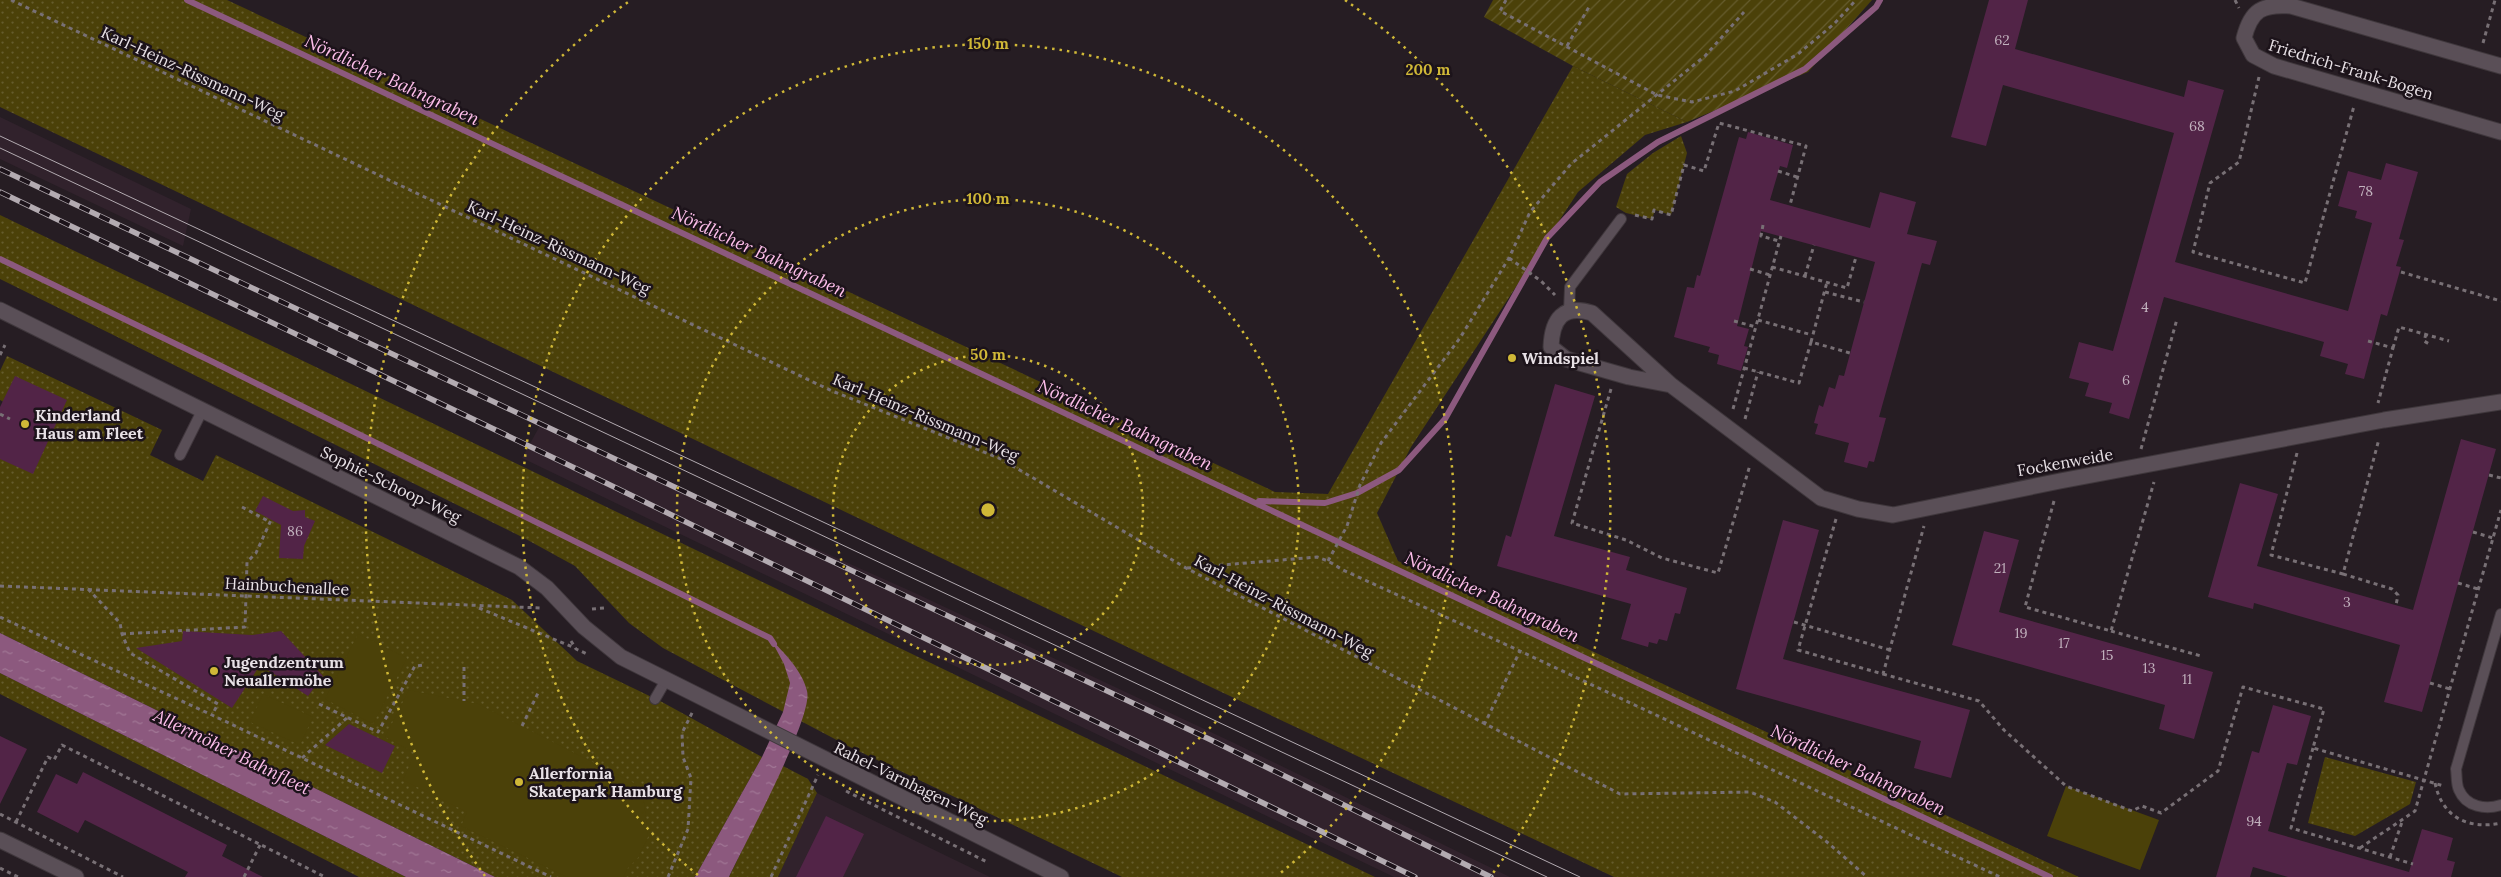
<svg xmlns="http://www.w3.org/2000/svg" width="2501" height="877" font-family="Lora,serif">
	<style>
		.built { fill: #31222c }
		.grass { fill: url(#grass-dots) }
		.garden { fill: url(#garden-furrows) }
		.pitch { fill: #4b4109 }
		.water { fill: url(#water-ripples) }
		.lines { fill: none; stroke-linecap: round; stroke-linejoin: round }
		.stream { stroke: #8c597e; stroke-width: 6 }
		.building { fill: #522447 }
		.service-casing { stroke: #3f373c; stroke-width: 12 }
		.minor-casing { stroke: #3f373c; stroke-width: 17 }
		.tertiary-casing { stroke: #3f373c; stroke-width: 17 }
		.path { stroke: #787075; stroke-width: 3; stroke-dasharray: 4 4; stroke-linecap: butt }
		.service { stroke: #5a4f57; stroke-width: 10 }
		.minor { stroke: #5a4f57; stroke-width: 15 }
		.tertiary { stroke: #5a4f57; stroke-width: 15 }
		.tram { stroke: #b3abb1; stroke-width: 1 }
		.rail-casing { stroke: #b3abb1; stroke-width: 5.5 }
		.rail { stroke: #1c131a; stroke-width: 4; stroke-dasharray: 11; stroke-linecap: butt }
		.ring { fill: none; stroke: #d0b837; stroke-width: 2.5; stroke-dasharray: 2.5 5 }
		.poi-dot { fill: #d0b837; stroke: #1c131a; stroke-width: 2 }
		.labels { text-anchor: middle; stroke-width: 5; stroke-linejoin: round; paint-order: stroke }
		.number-label { font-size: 14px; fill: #c2b2be }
		.street-label { font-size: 16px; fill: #e8e1e6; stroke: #1c131a }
		.poi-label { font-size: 16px; font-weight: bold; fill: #e8e1e6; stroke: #1c131a; text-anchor: start }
		.water-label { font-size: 18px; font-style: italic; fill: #fdbeea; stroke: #1c131a }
		.centre { fill: #d0b837; stroke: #1c131a; stroke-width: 2.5 }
		.ring-label { font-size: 15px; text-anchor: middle; font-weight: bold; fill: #d0b837; stroke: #1c131a; stroke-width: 5; stroke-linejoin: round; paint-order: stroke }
	</style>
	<defs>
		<pattern id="grass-dots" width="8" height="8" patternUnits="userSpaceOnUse" patternTransform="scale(1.25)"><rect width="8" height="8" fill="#4b4109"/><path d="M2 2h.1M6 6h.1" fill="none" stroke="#655c2d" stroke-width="1.8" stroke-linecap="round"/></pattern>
		<pattern id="garden-furrows" width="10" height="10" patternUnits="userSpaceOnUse" patternTransform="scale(1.25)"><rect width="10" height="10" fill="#4b4109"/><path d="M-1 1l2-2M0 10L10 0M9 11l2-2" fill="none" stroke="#655c2d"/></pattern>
		<pattern id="water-ripples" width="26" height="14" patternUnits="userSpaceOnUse" patternTransform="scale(1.25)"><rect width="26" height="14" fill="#8c597e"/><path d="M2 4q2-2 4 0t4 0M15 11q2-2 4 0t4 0" fill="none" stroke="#a27896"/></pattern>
	</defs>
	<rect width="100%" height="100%" fill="#261d23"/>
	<path class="built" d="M0 117 191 209 183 246 0 159Z
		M542 422 617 460 915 593 1232 742 1510 877H1394L522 458Z
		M817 793 990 877H778Z"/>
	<path class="grass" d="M0 0H227L1275 492 1328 494 1573 66 1687 122 1645 135 1578 192 1411 447 1377 513 1398 561 2079 877H1614L1215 689 0 107Z
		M1681 136 1687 153 1671 215 1655 210 1652 219 1626 213 1616 207 1627 174 1653 153Z
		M0 215 1375 877H1122L848 746 663 648 629 623 575 566 524 538 0 279Z
		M7 356 162 430 150 455 203 481 216 455 512 600 577 661 662 702 762 757 695 877H495L0 633V427L15 408 0 400V371Z
		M0 673 406 877H359L0 694Z
		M2325 757 2416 782 2410 804 2355 836 2308 823Z
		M783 766 808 779 817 793 778 877H729Z"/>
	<path class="garden" d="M1493 0H1872L1808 72 1687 122 1573 66 1484 17Z"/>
	<path class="pitch" d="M358 634 407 658 373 724 325 699Z
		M409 690 478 704 634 783 643 794 648 837 638 858 628 868 623 877H567L461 826 467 812 403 780 415 753 385 737Z
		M263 694 313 717 300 745 250 722Z
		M2066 786 2159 820 2140 870 2047 836Z"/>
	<path class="water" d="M0 633 495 877H406L0 673Z
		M770 638C784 653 802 670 807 691 814 716 743 847 729 877H695L762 757 783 712 790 683 784 664Z"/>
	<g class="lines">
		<path class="stream" d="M187 0 2050 877
			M0 259 213 362 770 638 774 644
			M1259 501 1325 503 1357 493 1399 470 1445 419 1547 238 1600 182 1658 142 1805 69 1876 7 1880 0"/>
	</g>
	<path class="building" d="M1989 0H2028L2015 49 2184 97 2188 80 2224 90 2175 262 2348 311 2372 223 2355 218 2357 211 2338 206 2348 171 2381 180 2386 163 2418 172 2399 239 2404 240 2396 266 2401 267 2387 316 2381 314 2364 379 2345 374 2348 364 2320 356 2324 342 2164 297 2129 419 2109 413 2112 403 2085 396 2089 383 2069 378 2079 342 2113 351 2174 133 2003 85 1986 146 1951 137Z
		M1748 132 1793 145 1787 168 1780 166 1770 200 1870 228 1880 192 1916 202 1907 234 1937 241 1930 265 1922 263 1879 417 1886 418 1874 462 1869 461 1867 468 1844 462 1849 443 1815 434 1818 424 1814 423 1819 405 1823 407 1829 387 1835 389 1839 375 1844 376 1875 262 1761 231 1737 326 1749 329 1744 346 1748 347 1741 371 1717 364 1719 355 1708 352 1710 347 1674 337 1687 287 1694 288 1697 275 1700 276 1739 137 1746 139Z
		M15 376 67 400 33 474 0 459V407Z
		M1555 384 1595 396 1554 536 1630 557 1626 570 1687 588 1680 614 1675 613 1667 641 1659 639 1657 644 1649 642 1648 647 1621 639 1631 604 1497 566 1506 535 1511 537Z
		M2461 439 2496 449 2422 712 2384 702 2400 645 2254 603 2253 609 2208 597 2240 483 2278 494 2257 566 2413 610Z
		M263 496 293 511 305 510V517L315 521 304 546 303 559 279 558 281 525 255 511Z
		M1783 520 1819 530 1783 659 1970 710 1951 778 1914 768 1921 741 1736 689Z
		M1984 531 2019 540 1999 612 2213 672 2194 739 2159 729 2165 705 1952 645Z
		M183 631 252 635 281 631 323 676 308 696 260 665 232 708 136 648 182 641Z
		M2273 705 2311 716 2297 765 2287 763 2268 831 2409 872 2422 829 2453 838 2447 860 2455 862 2451 877H2288L2253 867 2250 877H2216L2252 751 2259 753Z
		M349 724 395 746 382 773 325 745Z
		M0 736 27 749 0 804Z
		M83 772 227 845 222 856 263 877H185L188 872 85 820 78 833 37 812 56 774 77 784Z
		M826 816 864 834 843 877H796Z"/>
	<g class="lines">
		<g class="service-casing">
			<path id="service" d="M1569 311 1570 287 1621 219
				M180 455 202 411
				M2501 614 2456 769C2457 775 2456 784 2459 790 2466 807 2486 810 2501 805
				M655 699 666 680"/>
		</g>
		<g class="minor-casing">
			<path id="minor" d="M2501 66 2291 6C2262 4 2251 10 2244 38L2253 55 2274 66 2501 132
				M1671 385 1629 377 1566 359 1551 347C1552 319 1563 304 1592 313L1671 385 1821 498 1858 509 1893 515 2060 481 2384 420 2501 402
				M0 840 76 877"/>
		</g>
		<g class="tertiary-casing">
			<path id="tertiary" d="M0 310 519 567 547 588 584 627 621 657 1061 877"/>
		</g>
		<path class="path" d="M11 0 832 391 1001 459 1186 568 1620 794 1750 792 1775 802 1827 842 1867 877
			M1506 0 1500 11 1657 95 1692 102 1735 91 1798 54 1834 24 1856 0
			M2235 0 2239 8
			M2483 43 2495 0
			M1567 46 1590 5
			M2259 77 2239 162 2210 183 2193 252 2305 283 2354 106
			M1778 171 1797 177
			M1635 215 1652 219 1654 210 1671 215 1684 165 1704 171 1719 123 1806 146 1790 205
			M1763 225 1761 236 1779 241
			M1509 258 1541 281 1555 295
			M1772 267 1847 288 1856 257
			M1750 269 1770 275
			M2401 272 2501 301
			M1805 276 1814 245
			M1825 292 1864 302
			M1758 320 1812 335
			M1734 321 1756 327
			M2426 334 2424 341 2431 345
			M2368 341 2393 348 2378 403
			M1811 342 1827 282
			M2393 348 2399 327 2449 341
			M0 355 5 345
			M1744 368 1799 383 1811 342 1850 353
			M1611 389 1572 523 1626 540 1662 558 1718 573 1750 465
			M1733 409 1781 236
			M0 414 10 419
			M1745 419 1758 372
			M2141 449 2177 319
			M2297 453 2271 555 2343 574 2379 439
			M2489 475 2501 478
			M2054 501 2025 607 2111 631 2154 482
			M242 507 270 522
			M1836 519 1798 650 1883 674 1924 526
			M2473 532 2493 538
			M1328 561 1347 526 1360 485 1381 443 1460 338 1509 258 1530 212 1571 164 1705 56 1744 12
			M1187 568 1317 557 1328 561 1343 570 1520 651 2000 877
			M2343 574 2392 589 2398 595 2396 605
			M2458 583 2478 589
			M0 586 541 608
			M88 589 120 623 122 634 130 653 218 704 212 715
			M479 608 575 648
			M592 609 604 608
			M0 617 212 715 551 877
			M1794 622 1890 650
			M2111 631 2201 656
			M122 634 245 627 247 562 256 553 271 520
			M571 641 576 649 587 654
			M464 667V701
			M1883 674 1979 701 2004 730 2066 786 2132 811 2142 806 2161 813 2218 771 2243 687 2324 709 2313 748 2444 786
			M2430 683 2450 689
			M319 704 378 732 415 666 424 665
			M1484 725 1520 651
			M522 726 539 691
			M2313 748 2291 828 2413 864
			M302 758 348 717
			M2435 783C2442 817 2468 830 2501 823
			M846 791 987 862
			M0 814 123 877
			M16 822 48 757 54 760 62 745 325 877
			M2360 848 2415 811 2501 510
			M2390 857 2402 822
			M0 868 18 877
			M244 877 260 845
			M668 877 688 829 691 778 683 757 682 733 693 711
			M771 877 818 775"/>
		<use href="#service" class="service"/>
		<use href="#minor" class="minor"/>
		<use href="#tertiary" class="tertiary"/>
		<path class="tram" d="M0 136 1580 877
			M0 148 1547 877"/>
		<g class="rail-casing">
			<path id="rail" d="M0 169 1209 739 1491 877
				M0 192 606 483 1415 877"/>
		</g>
		<use href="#rail" class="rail"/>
	</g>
	<g class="ring">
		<circle cx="988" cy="510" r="155"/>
		<circle cx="988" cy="510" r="311"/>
		<path d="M698 875A466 466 0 1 1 1278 875"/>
		<path d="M485 876A622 622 0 0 1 631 0M1345 0A622 622 0 0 1 1491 876"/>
	</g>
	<g class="poi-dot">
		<circle cx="1512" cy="358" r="5"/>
		<circle cx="25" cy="424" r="5"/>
		<circle cx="214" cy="671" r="5"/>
		<circle cx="519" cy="782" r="5"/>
	</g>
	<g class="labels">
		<g class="number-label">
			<text x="2002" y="45">62</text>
			<text x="2197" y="131">68</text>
			<text x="2366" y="196">78</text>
			<text x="2145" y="312">4</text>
			<text x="2126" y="385">6</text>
			<text x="295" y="536">86</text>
			<text x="2000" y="573">21</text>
			<text x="2347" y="607">3</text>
			<text x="2021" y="638">19</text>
			<text x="2064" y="648">17</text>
			<text x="2107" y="660">15</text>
			<text x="2149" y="673">13</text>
			<text x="2187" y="684">11</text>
			<text x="2254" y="826">94</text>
		</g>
		<g class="street-label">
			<text transform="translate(2351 69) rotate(17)" y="6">Friedrich-Frank-Bogen</text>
			<text transform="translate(193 73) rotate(25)" y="6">Karl-Heinz-Rissmann-Weg</text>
			<text transform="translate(559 247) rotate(25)" y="6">Karl-Heinz-Rissmann-Weg</text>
			<text transform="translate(926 417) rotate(23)" y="6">Karl-Heinz-Rissmann-Weg</text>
			<text transform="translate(2065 462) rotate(-10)" y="6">Fockenweide</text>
			<text transform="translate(391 484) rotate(26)" y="6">Sophie-Schoop-Weg</text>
			<text transform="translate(287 586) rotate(3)" y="6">Hainbuchenallee</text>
			<text transform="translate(1284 606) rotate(28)" y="6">Karl-Heinz-Rissmann-Weg</text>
			<text transform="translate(911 783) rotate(26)" y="6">Rahel-Varnhagen-Weg</text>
		</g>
		<g class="poi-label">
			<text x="1522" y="364">Windspiel</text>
			<text x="35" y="421">Kinderland<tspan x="35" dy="18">Haus am Fleet</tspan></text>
			<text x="224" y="668">Jugendzentrum<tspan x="224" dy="18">Neuallermöhe</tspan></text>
			<text x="529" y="779">Allerfornia<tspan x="529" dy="18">Skatepark Hamburg</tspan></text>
		</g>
		<g class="water-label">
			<text transform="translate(392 80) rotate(25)" y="6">Nördlicher Bahngraben</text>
			<text transform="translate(759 252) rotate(25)" y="6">Nördlicher Bahngraben</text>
			<text transform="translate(1125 425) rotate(25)" y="6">Nördlicher Bahngraben</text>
			<text transform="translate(1492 597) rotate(25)" y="6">Nördlicher Bahngraben</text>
			<text transform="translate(232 752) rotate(26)" y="6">Allermöher Bahnfleet</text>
			<text transform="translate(1858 770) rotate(25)" y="6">Nördlicher Bahngraben</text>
		</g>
	</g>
	<circle cx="988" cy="510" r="8" class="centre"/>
	<g class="ring-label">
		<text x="988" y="49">150 m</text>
		<text x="1428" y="75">200 m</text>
		<text x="988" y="204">100 m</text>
		<text x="988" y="360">50 m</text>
	</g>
</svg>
